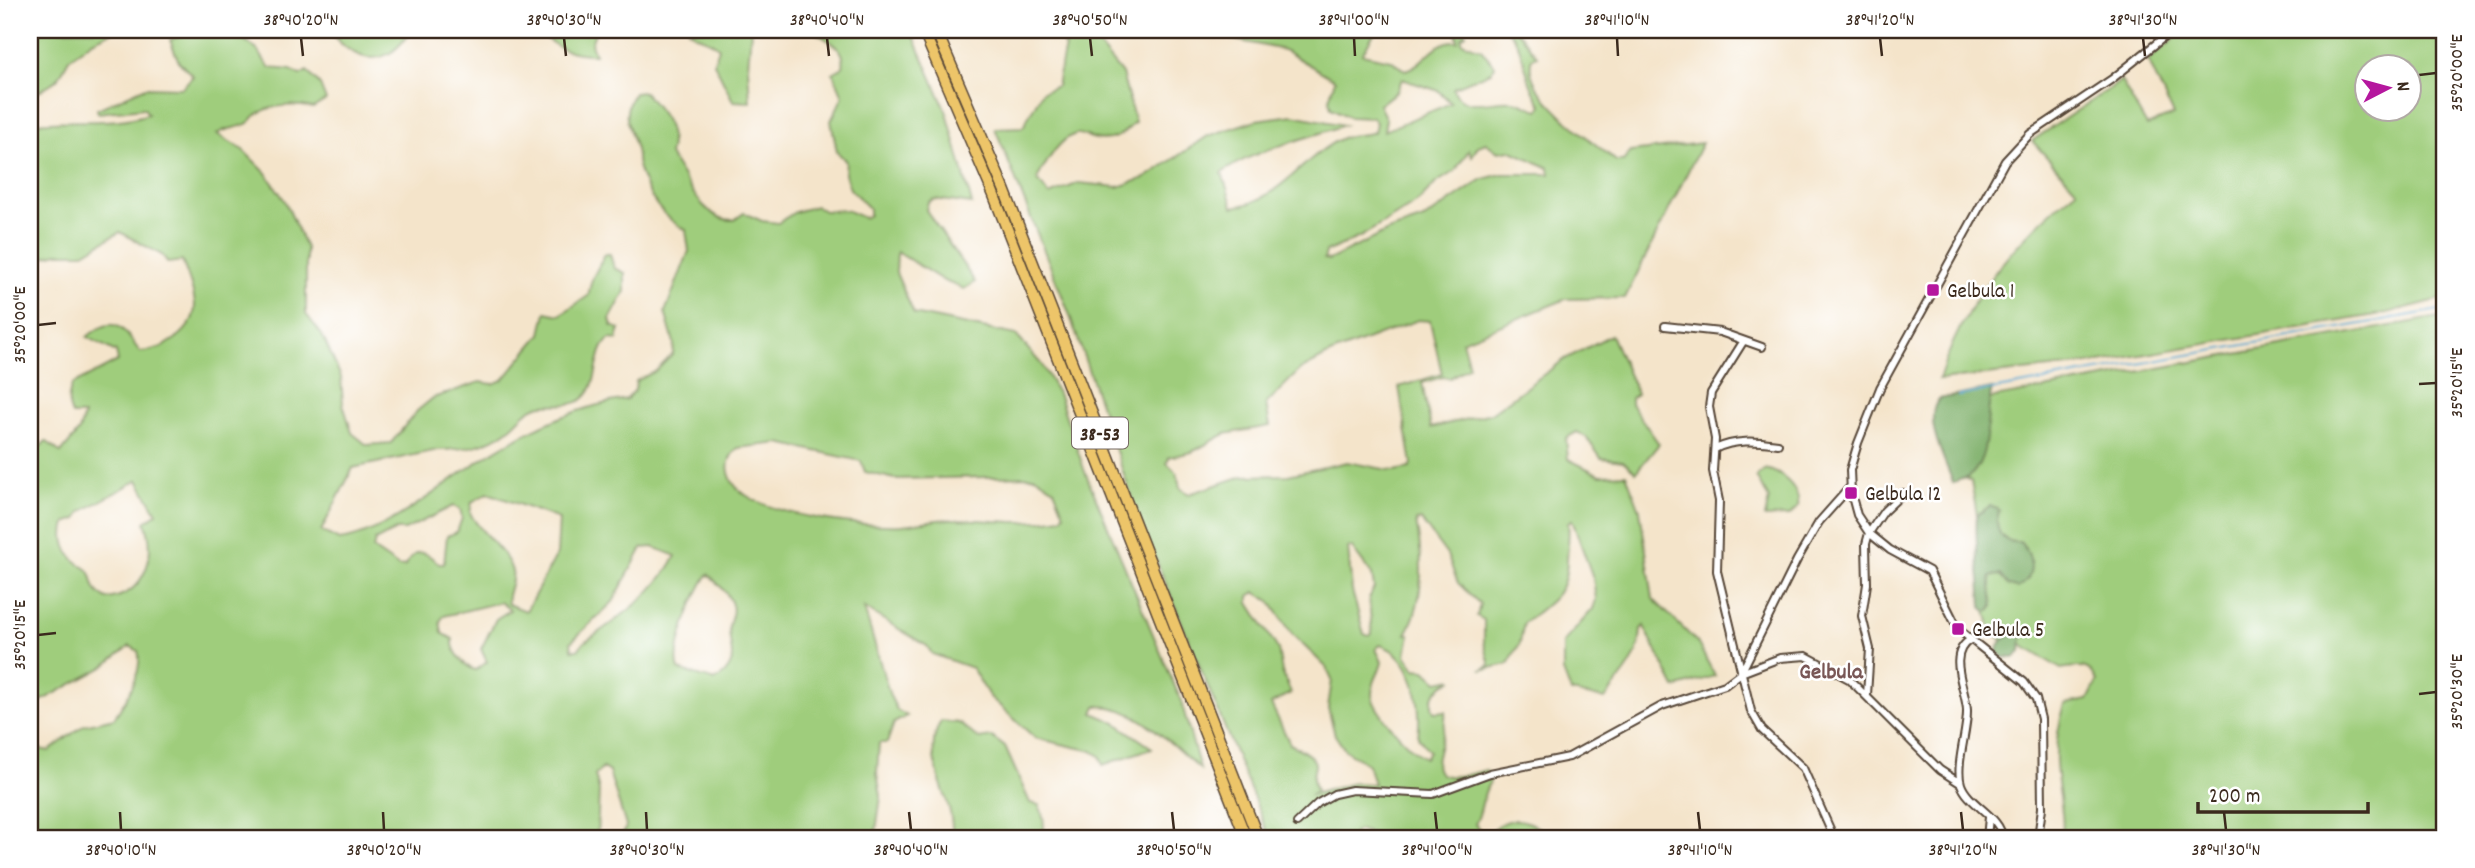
<svg xmlns="http://www.w3.org/2000/svg" width="2475" height="868" font-family="Dekko,sans-serif">
	<style>
		.green { fill: #9fcd7b; stroke: #6d7c4c; stroke-width: 2; fill-rule: evenodd }
		.forest { fill: #7fb06b; stroke: #5d6d44; stroke-width: 2 }
		.lines { fill: none; stroke-linecap: round; stroke-linejoin: round }
		.stream { stroke: #56a7d1; stroke-width: 2 }
		.minor-casing { stroke: #574638; stroke-width: 10 }
		.highway-casing { stroke: #574638; stroke-width: 13 }
		.minor { stroke: #fff; stroke-width: 6 }
		.highway { stroke: #edc569; stroke-width: 10 }
		.ticks { fill: none; stroke: #3b2a1e; stroke-width: 2.5 }
		.poi-dot { fill: #b5179e; stroke: #fff; stroke-width: 2.5 }
		.labels { text-anchor: middle; stroke-width: 5; stroke-linejoin: round; paint-order: stroke }
		.shield { fill: #fff; stroke: #766a62; stroke-width: 2 }
		.shield-label { font-size: 19px; font-weight: bold; fill: #3b2a1e }
		.poi-label { font-size: 21px; fill: #3b2a1e; stroke: #fff; text-anchor: start }
		.neighbourhood-label { font-size: 23px; font-weight: bold; fill: #795756; stroke: #fff }
		.neatline { fill: none; stroke: #3b2a1e; stroke-width: 2.5 }
		.ticks-label { font-size: 18px; text-anchor: middle; fill: #3b2a1e }
	</style>
	<rect width="100%" height="100%" fill="#fff"/>
	<filter id="ink" filterUnits="userSpaceOnUse"><feTurbulence type="fractalNoise" baseFrequency=".0143" numOctaves="2"/><feDisplacementMap in="SourceGraphic" scale="14" xChannelSelector="R" yChannelSelector="G"/><feConvolveMatrix kernelMatrix="1 2 1 2 8 2 1 2 1" color-interpolation-filters="sRGB"/></filter>
	<filter id="wash" filterUnits="userSpaceOnUse"><feTurbulence type="fractalNoise" baseFrequency=".00686" numOctaves="4" result="noise"/><feDisplacementMap in="SourceGraphic" scale="28" xChannelSelector="R" yChannelSelector="G"/><feGaussianBlur stdDeviation="1.57" result="paint"/><feColorMatrix in="noise" values="0 0 0 0 0 0 0 0 0 0 0 0 0 0 0 0 0 1.4 0 .05"/><feComposite in="paint" operator="in"/></filter>
	<g filter="url(#wash)">
		<rect width="100%" height="100%" fill="#f4e4ca"/>
		<path class="green" d="M30 30H116L92 41 69 59 58 79 30 97Z
			M195 30C219 30 239 32 257 50 263 56 264 63 271 68L291 70 300 75 307 71 320 85 326 100 313 108C296 104 271 104 256 115 253 117 252 121 248 123 239 129 226 127 217 134L243 150 266 173 285 201 306 248V314L322 335 341 377 343 404 352 433 367 445 391 443 417 411 433 398 480 382 493 384 503 380 541 334 546 312 560 315 588 296 592 279 605 254H610L614 268 625 273V292L610 319 612 326 620 329 617 340 610 339C594 349 600 383 585 397 573 409 553 402 538 406 525 410 519 421 509 429 487 446 464 450 438 450L353 468 321 531 339 540C377 536 427 498 457 476 507 440 567 408 627 399L635 390 636 381 656 371 673 354 674 343 665 312 689 251 686 230C661 217 646 193 638 166 636 161 638 156 636 150 631 129 619 117 634 93L644 92C660 111 677 127 669 155 684 176 703 222 734 220L744 213 762 221 778 223 795 212 816 206 824 211 846 210 864 218 869 215V208L850 189 845 174 846 161 837 152 831 121 843 96 833 73 843 67C847 45 827 42 813 30H911L947 113 972 204 934 199 928 202 926 210 975 282 964 289 944 281 897 252 896 273 914 314 1016 335 1042 365 1059 396 1085 472 1181 701 1200 769C1171 745 1137 704 1096 706L1093 713 1114 722 1152 748 1103 765 1100 756 1092 751 1035 738 989 696 972 668 932 654 927 646 864 608 890 696 897 710 907 716 894 723 887 743H879L877 773 881 796 875 838H622L626 826 609 772 603 768 595 775 599 791 597 838H30V456L46 441 61 453 79 431 84 415H72C67 404 68 396 72 385L118 361 116 352 87 337C115 313 122 327 140 352 163 351 195 332 195 305 194 292 187 273 182 261L168 263 162 255 120 232 84 253H58L30 261V124C68 117 110 127 148 114L144 108 98 113 97 109 146 87 182 88 193 76 179 62 170 40ZM779 443 861 461 865 472 895 479 1035 476 1054 489 1064 514 1061 518C1020 526 994 520 955 519 937 518 919 524 902 525 866 527 741 516 730 476 726 465 730 455 738 448ZM138 480 157 513 145 522C157 555 146 594 107 599 89 589 96 583 89 571 87 568 83 567 79 564 66 554 61 539 66 523L77 519 81 512ZM488 493 559 519 557 554 526 611 508 604C505 593 515 584 512 571 505 548 480 534 470 513L472 502ZM453 506 460 509 462 518 457 532 447 536 444 564H439C425 550 416 547 405 566L399 567 373 549 375 541 396 530H405ZM653 547 676 556C653 597 620 617 583 643L578 650H572L571 642 613 602 642 548ZM708 574C716 582 729 593 732 605 735 613 730 619 729 626 728 650 743 663 715 681L679 670C671 648 696 593 708 574ZM500 602 510 610 496 619 481 649 487 662 476 670C465 668 451 650 453 639L442 633 440 621 444 616ZM130 646 138 651C144 671 125 702 114 718L84 725 49 751 39 749 34 720 39 702 102 668Z
			M328 30H414C406 37 399 48 390 53 366 67 343 48 328 30Z
			M539 30H596L591 44 595 54C572 54 553 49 539 30Z
			M689 30H751L748 67 750 102 733 101 714 63 719 48C710 37 698 40 689 30Z
			M1049 30H1086L1122 74 1135 122C1123 135 1111 144 1092 138 1088 137 1081 133 1076 134 1059 138 1045 165 1037 179L1049 195 1079 183 1118 187 1145 178 1208 136 1256 120 1293 115 1344 125C1310 138 1249 151 1222 173L1233 207C1278 202 1304 156 1342 138 1351 134 1364 136 1374 132L1376 123 1373 118 1349 117 1331 108 1329 99 1335 80 1284 50 1188 30H1376L1362 54 1391 60 1405 70C1427 64 1431 40 1458 41L1456 31 1441 30H1464L1466 34 1462 37V42L1481 49 1495 66 1491 72 1453 88C1462 114 1493 98 1513 101 1523 102 1530 108 1539 110L1542 105C1523 82 1527 47 1507 30H1516L1537 56 1532 58C1519 91 1593 141 1616 161H1623L1631 152 1702 143 1625 298 1566 299 1462 341 1469 366 1450 378 1442 377 1422 383 1431 428 1491 413 1565 359 1611 335 1637 394 1631 398V404L1659 444 1636 472 1623 461 1601 458 1586 437 1577 432 1566 438 1568 459 1600 475 1626 474 1640 510 1653 599 1697 642 1715 676 1675 688 1644 626 1641 629C1640 660 1622 675 1605 699L1571 692 1563 671V643L1593 609 1596 599 1593 578 1572 520 1568 522C1570 537 1567 548 1567 562 1566 596 1548 603 1524 623L1520 643 1508 664 1481 670 1490 665 1484 642V620L1477 616 1480 604 1458 583 1447 555 1421 520 1416 521C1423 557 1425 602 1406 634H1410L1406 655 1415 669 1425 670 1438 682 1453 679C1440 688 1426 694 1434 712L1445 711C1450 745 1403 794 1486 770L1490 782C1481 795 1483 811 1475 824L1484 835C1492 834 1491 830 1498 826 1518 813 1535 823 1550 838H1387L1359 830 1354 833 1352 838H1270L1138 516 1069 313 995 128 1023 127 1042 92 1057 86 1065 46ZM1402 79 1439 91 1451 103 1384 131 1386 119 1379 105 1397 91ZM1486 143 1498 152 1510 150 1549 168 1550 174H1502L1483 179 1424 219 1388 231 1329 260 1324 259 1326 252 1360 237 1418 202 1436 183 1455 171 1469 150 1472 156 1478 146ZM1418 320 1430 321 1442 374 1399 387 1412 464 1410 468 1394 471 1347 462 1288 475 1243 476 1189 494 1180 488 1177 473 1167 463 1169 457 1192 452 1225 434 1270 426 1266 404 1300 370 1330 354ZM1348 548H1352L1372 575 1374 588 1369 598 1372 634 1369 636 1364 634 1352 591ZM1255 592 1270 601 1292 634 1326 667 1332 680 1328 708 1335 735 1345 750 1368 765 1374 784 1353 783 1310 795 1316 791C1304 764 1334 766 1290 744L1271 704 1291 693 1282 672 1278 649 1249 603V596ZM1380 645C1415 655 1422 706 1418 737L1429 751 1425 758C1411 751 1372 710 1372 694 1372 681 1380 673 1382 662L1376 649Z
			M2186 30H2445V298L2387 313 2088 364 1939 380C1963 302 2014 240 2077 190L2032 141 2121 81 2147 126 2173 115 2148 60ZM2366 66H2408V108H2366Z
			M2445 316V838H2062C2065 812 2057 789 2056 763 2055 742 2059 723 2065 704L2088 700 2097 682C2091 663 2077 666 2061 669L2022 645 2016 634 2002 640 1991 630 1986 611 1992 609 1990 576 2001 575 2015 588 2028 580 2031 564 2020 542C2002 543 1992 529 1999 512L1990 506 1977 515 1971 481 1966 479C1989 458 1983 427 1989 399Z
			M1765 469C1781 472 1801 488 1798 507L1789 516 1765 517 1769 499 1756 477Z
			M941 721 959 723 979 739 992 737 1005 747 1030 803 1039 805C1044 816 1045 826 1043 838H953C952 828 952 816 948 805 940 777 924 750 941 721Z"/>
		<path class="forest" d="M1992 389C1984 416 1992 452 1972 474 1966 480 1959 478 1953 483 1945 459 1922 419 1939 399Z
			M1990 506 1999 510C1994 527 1999 544 2020 542 2033 556 2037 578 2017 588L2009 586 2001 575 1990 576 1993 607 1987 612 1982 607C1981 576 1974 545 1977 515Z
			M2016 634 2022 638 2021 652 2014 658 2004 657 1998 652C1998 641 2007 636 2016 634Z"/>
		<g class="lines">
			<path class="stream" d="M1958 396 2445 309"/>
		</g>
	</g>
	<g filter="url(#ink)">
		<g class="lines">
			<g class="minor-casing">
				<path id="minor" d="M1665 326 1720 332 1762 347
					M1743 342 1711 393 1709 407 1715 439 1713 471 1719 501 1717 571 1751 711 1762 730 1803 768 1834 838
					M1715 449C1735 439 1756 441 1778 444
					M1970 640C1946 654 1966 689 1967 710 1968 730 1955 765 1961 784 1968 805 2002 817 2002 838
					M1741 673 1797 560 1819 522 1850 487
					M1867 695 1870 649 1862 616 1867 584 1866 544 1869 533 1884 511 1903 493
					M1297 823 1318 803 1334 794 1352 790 1433 794 1490 773 1569 757 1662 706 1725 685 1741 673 1780 658 1806 656 1849 679 1940 770 1960 783
					M1987 838 1989 817
					M2038 838 2042 808 2041 719 2036 699 2024 682 1958 629 1929 571 1890 550 1869 533 1857 515 1851 493 1850 470 1858 443 1880 388 2005 161 2030 134 2112 79 2173 30"/>
			</g>
			<g class="highway-casing">
				<path id="highway" d="M923 30 993 193 1246 838
					M936 30 1004 189 1258 838"/>
			</g>
			<use href="#minor" class="minor"/>
			<use href="#highway" class="highway"/>
		</g>
	</g>
	<path class="ticks" d="M301 38 303 56M564 38 566 56M827 38 829 56M1090 38 1092 56M1354 38 1355 56M1617 38 1618 56M1880 38 1882 56M2143 38 2145 56M2419 75 2436 73M38 325 56 323M2419 384 2436 383M38 635 56 633M2419 694 2436 692M120 812 121 830M383 812 384 830M646 812 647 830M909 812 911 830M1172 812 1174 830M1435 812 1437 830M1698 812 1700 830M1961 812 1963 830M2224 812 2226 830"/>
	<g class="poi-dot">
		<rect x="1926" y="283" width="14" height="14" rx="3.5"/>
		<rect x="1844" y="486" width="14" height="14" rx="3.5"/>
		<rect x="1951" y="622" width="14" height="14" rx="3.5"/>
	</g>
	<g class="labels">
		<rect class="shield" x="1072" y="417.5" width="56" height="31" rx="5"/>
		<g class="shield-label">
			<text x="1100" y="440">38-53</text>
		</g>
		<g class="poi-label">
			<text x="1947" y="297">Gelbula 1</text>
			<text x="1865" y="500">Gelbula 12</text>
			<text x="1972" y="636">Gelbula 5</text>
		</g>
		<g class="neighbourhood-label">
			<text x="1831" y="678">Gelbula</text>
		</g>
	</g>
	<rect width="2475" height="868" fill="none" stroke="#fff" stroke-width="77"/>
	<g transform="translate(2388 88) rotate(84)"><circle r="33" fill="#ffffff" stroke="#b1aaa5" stroke-width="2"/>
	<path d="M0-5L12 26L0 18L-12 26Z" fill="#b5179e"/>
	<text y="-10" font-size="19" font-weight="bold" text-anchor="middle" fill="#3b2a1e">N</text>
	</g>
	<path d="M2198 802v10h170v-10" fill="none" stroke="#3b2a1e" stroke-width="3.5"/>
	<text x="2209" y="802" font-size="21" fill="#3b2a1e" stroke="#ffffff" stroke-width="5" paint-order="stroke">200 m</text>
	<rect x="38" y="38" width="2398" height="792" class="neatline"/>
	<g class="ticks-label">
		<text x="301" y="25">38°40'20"N</text>
		<text x="564" y="25">38°40'30"N</text>
		<text x="827" y="25">38°40'40"N</text>
		<text x="1090" y="25">38°40'50"N</text>
		<text x="1354" y="25">38°41'00"N</text>
		<text x="1617" y="25">38°41'10"N</text>
		<text x="1880" y="25">38°41'20"N</text>
		<text x="2143" y="25">38°41'30"N</text>
		<text transform="translate(2456 73) rotate(-90)" y="6">35°20'00"E</text>
		<text transform="translate(19 325) rotate(-90)" y="6">35°20'00"E</text>
		<text transform="translate(2456 383) rotate(-90)" y="6">35°20'15"E</text>
		<text transform="translate(19 635) rotate(-90)" y="6">35°20'15"E</text>
		<text transform="translate(2456 692) rotate(-90)" y="6">35°20'30"E</text>
		<text x="121" y="855">38°40'10"N</text>
		<text x="384" y="855">38°40'20"N</text>
		<text x="647" y="855">38°40'30"N</text>
		<text x="911" y="855">38°40'40"N</text>
		<text x="1174" y="855">38°40'50"N</text>
		<text x="1437" y="855">38°41'00"N</text>
		<text x="1700" y="855">38°41'10"N</text>
		<text x="1963" y="855">38°41'20"N</text>
		<text x="2226" y="855">38°41'30"N</text>
	</g>
</svg>
